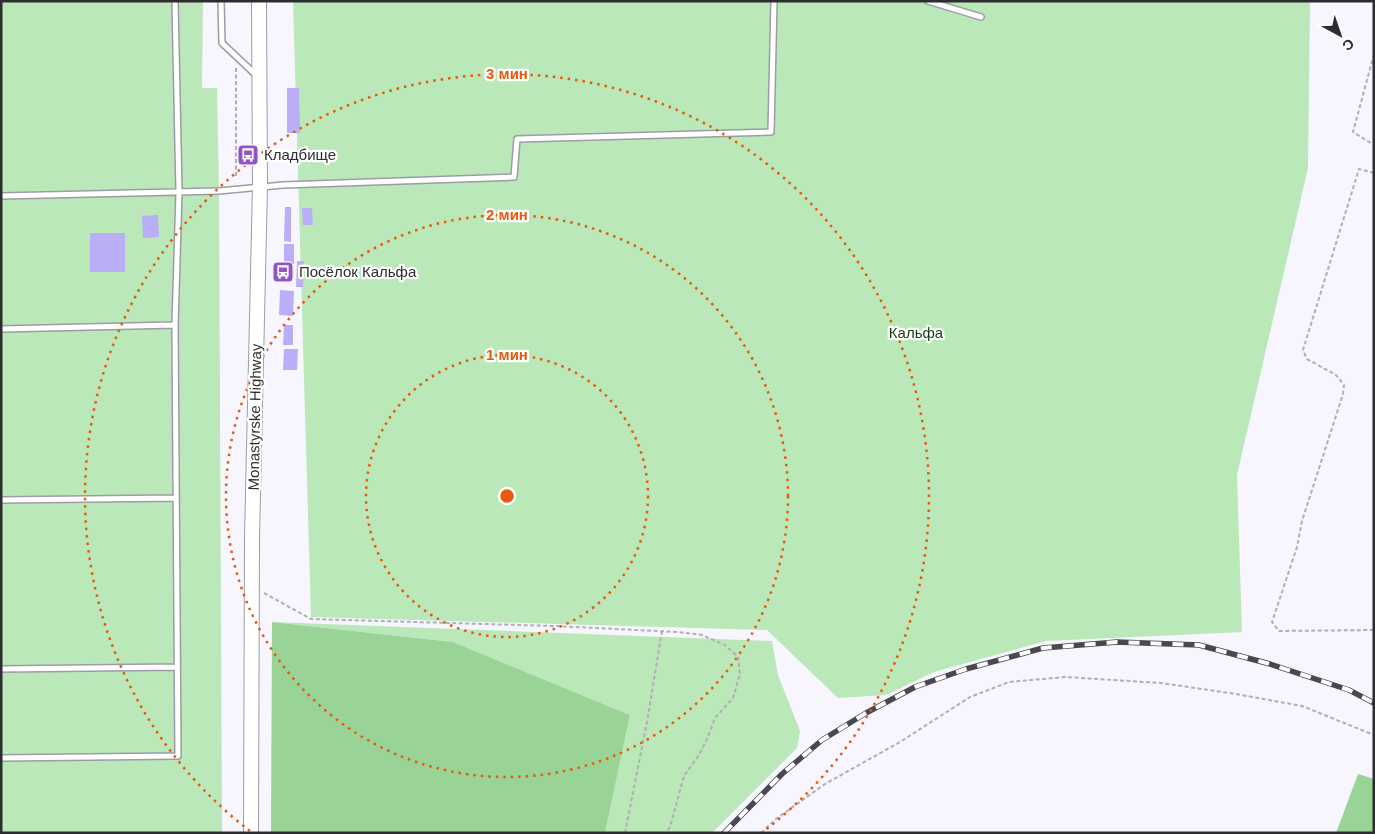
<svg xmlns="http://www.w3.org/2000/svg" width="1375" height="834" font-family="Arial,sans-serif">
	<style>
		.green { fill: #bae8b8 }
		.forest { fill: #99d496 }
		.building { fill: #bbaef9 }
		.lines { fill: none; stroke-linecap: round; stroke-linejoin: round }
		.service-casing { stroke: #9d9ca5; stroke-width: 8 }
		.secondary-casing { stroke: #9d9ca5; stroke-width: 16 }
		.path { stroke: #b0afb6; stroke-width: 2; stroke-dasharray: 4 2.5; stroke-linecap: butt }
		.service { stroke: #fff; stroke-width: 5 }
		.secondary { stroke: #fff; stroke-width: 14 }
		.rail-casing { stroke: #49484d; stroke-width: 5.5 }
		.rail { stroke: #fff; stroke-width: 4; stroke-dasharray: 11; stroke-linecap: butt }
		.ring { fill: none; stroke: #e8590c; stroke-width: 2.5; stroke-dasharray: 2.5 5 }
		.labels { text-anchor: middle; stroke-width: 4.5; stroke-linejoin: round; paint-order: stroke }
		.poi-label { font-size: 15px; fill: #2d2c30; stroke: #fff; text-anchor: start }
		.park-label { font-size: 15px; fill: #133c13; stroke: #fff }
		.street-label { font-size: 15px; fill: #2d2c30; stroke: #fff }
		.centre { fill: #e8590c; stroke: #fff; stroke-width: 2.5 }
		.ring-label { font-size: 15px; text-anchor: middle; font-weight: bold; fill: #e8590c; stroke: #fff; stroke-width: 4.5; stroke-linejoin: round; paint-order: stroke }
	</style>
	<rect width="100%" height="100%" fill="#f7f6fe"/>
	<path class="green" d="M1 1H203L202 88H217L219 191 222 833H1Z
		M293 1H1310L1308 168 1237 475 1242 632 1046 641 934 672 886 695 838 698 767 630 311 617Z
		M272 622 772 641 778 675 800 731 797 748 712 833H605L630 715 453 642Z"/>
	<path class="forest" d="M272 622 453 642 630 715 605 833H271Z
		M1358 774 1374 779V833H1336Z"/>
	<path class="building" d="M287 88H299L300 133H287Z
		M285 207H291V242L284 241Z
		M302 208H312L313 225H303Z
		M158 215 159 237 143 238 142 216Z
		M90 233H125V272H90Z
		M284 244H294V264H284Z
		M297 261H304L303 287H296Z
		M293 266 294 277 283 278V267Z
		M280 290 294 291 293 316 279 315Z
		M284 325H293V345H283Z
		M284 349H298L297 370H283Z"/>
	<g class="lines">
		<g class="service-casing">
			<path id="service" d="M221 1 222 43 257 76
				M928 1 981 17
				M1 196 219 191 283 185 514 177 517 139 771 132 774 1
				M1 329 175 325 179 192 175 1
				M1 500 176 498
				M1 669 177 667
				M1 758 178 756 175 325"/>
		</g>
		<g class="secondary-casing">
			<path id="secondary" d="M251 833 252 538 260 186 259 1"/>
		</g>
		<path class="path" d="M1374 54 1353 132 1374 145
			M236 68V177
			M1374 173 1359 169 1303 350 1307 359 1336 375 1344 385 1343 394 1302 521 1297 547 1272 622 1279 631 1374 630
			M264 593 311 619 554 626 678 632 702 635 725 645 738 657 740 674 733 698 715 718 707 739 699 755 684 776 670 827 666 833
			M625 833 647 722 662 631
			M761 833 776 819 825 784 900 742 970 697 1009 682 1065 677 1161 683 1236 694 1302 706 1374 735"/>
		<use href="#service" class="service"/>
		<use href="#secondary" class="secondary"/>
		<g class="rail-casing">
			<path id="rail" d="M724 833 782 774 822 740 866 713 915 687 966 669 1043 648 1117 642 1199 645 1270 664 1349 690 1374 703"/>
		</g>
		<use href="#rail" class="rail"/>
	</g>
	<g class="ring">
		<circle cx="507" cy="496" r="141"/>
		<circle cx="507" cy="496" r="281"/>
		<path d="M250 831A422 422 0 1 1 764 831"/>
	</g>
	<defs>
		<g id="bus-square" transform="scale(1.125)"><rect x="-9" y="-9" width="18" height="18" rx="4" fill="#9354c9" stroke="#fff"/><path d="M-5-6H5V4H4V6H2V4H-2V6H-4V4H-5ZM-3.5-4V0h7V-4ZM-3.5 1.2v1.5H-2V1.2ZM2 1.2v1.5H3.5V1.2Z" fill="#fff"/></g>
	</defs>
	<g fill-rule="evenodd">
		<use href="#bus-square" x="248" y="155"/>
		<use href="#bus-square" x="283" y="272"/>
	</g>
	<g class="labels">
		<g class="poi-label">
			<text x="264" y="160">Кладбище</text>
			<text x="299" y="277">Посёлок Кальфа</text>
		</g>
		<g class="park-label">
			<text x="916" y="338">Кальфа</text>
		</g>
		<g class="street-label">
			<text transform="translate(255 417) rotate(-89)" y="5">Monastyrske Highway</text>
		</g>
	</g>
	<circle cx="507" cy="496" r="8" class="centre"/>
	<g class="ring-label">
		<text x="507" y="79">3 мин</text>
		<text x="507" y="220">2 мин</text>
		<text x="507" y="360">1 мин</text>
	</g>
	<rect width="1375" height="834" fill="none" stroke="#2d2c30" stroke-width="5"/>
	<g transform="translate(1340 35) rotate(140)" stroke="#ffffff" stroke-width="4" paint-order="stroke">
	<path d="M0-4L9 19L0 12L-9 19Z" fill="#2d2c30"/>
	<text y="-8" font-size="14" font-weight="bold" text-anchor="middle" fill="#2d2c30">С</text>
	</g>
</svg>
